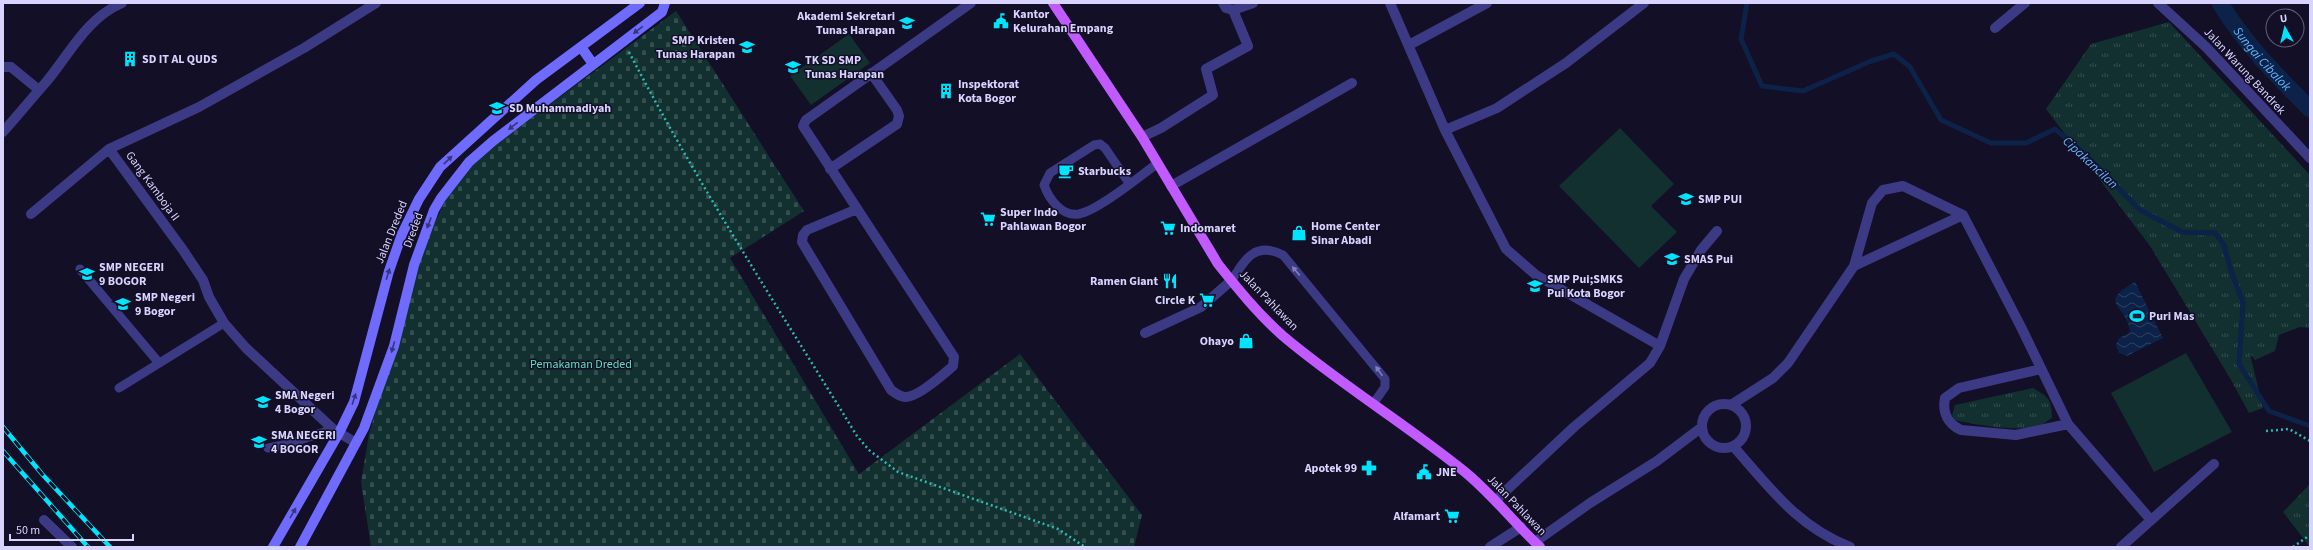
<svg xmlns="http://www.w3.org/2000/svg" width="2313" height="550" font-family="'Source Sans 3',sans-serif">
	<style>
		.grass { fill: url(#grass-tufts) }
		.cemetery { fill: url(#cemetery-stones) }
		.park { fill: #12302f }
		.water { fill: url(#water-waves) }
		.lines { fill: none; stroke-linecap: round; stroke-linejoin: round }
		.stream { stroke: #0c2248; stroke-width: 5 }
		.canal { stroke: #0c2248; stroke-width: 17 }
		.path { stroke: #2fb8b0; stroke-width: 2.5; stroke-dasharray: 2 3; stroke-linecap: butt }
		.lane { stroke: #3d3a85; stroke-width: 9 }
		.street { stroke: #3d3a85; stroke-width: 10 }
		.secondary { stroke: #6f6bff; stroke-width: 10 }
		.primary { stroke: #c25bff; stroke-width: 10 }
		.rail-casing { stroke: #00e5ff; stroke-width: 4.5 }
		.rail { stroke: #130f26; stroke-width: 3; stroke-dasharray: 9; stroke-linecap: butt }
		.oneway { fill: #38347d }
		.oneway2 { fill: #837fbc }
		.labels { text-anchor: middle; stroke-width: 3; stroke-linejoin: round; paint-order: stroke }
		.poi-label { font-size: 12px; font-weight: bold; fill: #d9d4ff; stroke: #130f26; text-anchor: start }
		.street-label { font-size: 12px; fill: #d9d4ff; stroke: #130f26 }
		.park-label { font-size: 12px; fill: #5fe0c0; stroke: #130f26 }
		.water-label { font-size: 13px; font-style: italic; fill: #62b6ff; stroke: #130f26 }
	</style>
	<defs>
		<pattern id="grass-tufts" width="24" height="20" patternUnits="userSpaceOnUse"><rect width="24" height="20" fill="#12302f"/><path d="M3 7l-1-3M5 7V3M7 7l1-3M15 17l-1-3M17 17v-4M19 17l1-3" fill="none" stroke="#344d4e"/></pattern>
		<pattern id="cemetery-stones" width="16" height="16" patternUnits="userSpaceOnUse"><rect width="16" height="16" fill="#12302f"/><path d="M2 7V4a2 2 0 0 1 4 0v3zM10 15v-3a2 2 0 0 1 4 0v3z" fill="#344d4e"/></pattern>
		<pattern id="water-waves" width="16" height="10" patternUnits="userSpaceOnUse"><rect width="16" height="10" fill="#0c2248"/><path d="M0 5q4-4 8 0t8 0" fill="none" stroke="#2f4163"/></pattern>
	</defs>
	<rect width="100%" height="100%" fill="#130f26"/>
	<path class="grass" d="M2169 22 2310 175V328L2300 327 2279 335 2275 351 2255 360 2250 354 2263 408 2249 413 2230 378 2150 246 2046 109 2091 44Z
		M2033 388C2048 397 2052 399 2052 418 2048 420 2044 424 2039 426 2018 432 1976 425 1955 420L1952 415 1955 405Z
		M2309 485 2310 486V547L2283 512Z"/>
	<path class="cemetery" d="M676 11 804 211 730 258 859 474 1020 354 1142 515 1134 547H371L361 482 369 434 425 243 446 199 479 157Z"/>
	<path class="park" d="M849 34 870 63 811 105 790 76Z
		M1620 128 1674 184 1651 206 1677 232 1639 268 1559 186Z
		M2186 353 2232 432 2154 472 2111 393Z"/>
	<path class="water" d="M2135 282 2163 338 2127 356 2119 353 2116 345 2119 338 2129 333 2130 330C2125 304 2097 303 2135 282Z"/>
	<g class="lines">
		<path class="stream" d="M1747 3 1741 39 1762 86 1803 91 1871 61 1894 54 1910 67 1941 120 1991 143H2026L2055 129 2085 154 2140 210 2182 232 2215 233 2224 245 2231 271 2243 302 2239 364 2269 411 2310 426"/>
		<path class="canal" id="s1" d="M2220 3C2244 43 2277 76 2310 109"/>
		<path class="path" d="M629 52C698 185 779 309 857 436L869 450 898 472 1058 529 1085 547
			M2266 431 2289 429 2310 441
			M2293 547 2310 535"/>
		<path class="lane" d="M1129 183 1105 148 1100 144 1094 145 1050 173 1044 185C1049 199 1062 217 1079 214 1099 210 1140 176 1158 163
			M80 269 159 363
			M1232 280C1245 259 1255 241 1283 255L1385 379V387L1373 404
			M119 388 224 323
			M268 448 288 444 333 429"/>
		<path class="street" d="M1223 3 1226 8 1233 10 1253 3
			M1390 3 1445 130 1506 249 1536 275 1660 346
			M2158 3 2206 47 2310 158
			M1995 28 2025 3
			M1409 45 1487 3
			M3 67H11L39 90
			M1445 130 1497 108 1566 63 1644 3
			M3 132C18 115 32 98 47 81 70 53 87 18 122 3
			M1142 137 1161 128 1213 95 1206 69 1248 46 1233 10
			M109 149 183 250 203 280 209 297 224 323 246 348 333 429 356 443
			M830 169 897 124 899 116 897 110 871 73
			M1171 186 1352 83
			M857 209 807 230 803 235 802 242 891 390C895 393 900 397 905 397 917 398 944 374 953 366L954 357 803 126 806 120 971 3
			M31 214 109 149 199 107 304 48 376 3
			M1854 266 1963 215
			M1145 333 1201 307 1232 280
			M2041 369 1959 388 1945 398C1942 413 1948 424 1961 430L2016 435 2068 424
			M1702 426a22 22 0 1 1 44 0a22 22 0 1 1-44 0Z
			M1731 405 1773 378 1788 363 1854 266 1872 203 1883 190 1903 186 1963 215 2021 327 2068 424 2150 519
			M1733 446C1770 488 1797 526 1850 547
			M1496 500 1574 427 1650 363 1660 346 1684 279 1701 250 1717 231
			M44 520 72 547
			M1535 542 1590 503 1657 461 1702 427
			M1490 547 1521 527
			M2121 547 2214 464"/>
		<path class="secondary" d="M581 47 593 64
			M273 547 339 433 354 402 389 271 402 234 419 199 440 167 536 80 640 3
			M300 547 364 428 394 346 414 265 434 210 441 198 469 162 493 141 662 12 665 3"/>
		<path class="primary" d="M1053 3 1142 137 1218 264C1238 289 1259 315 1283 336 1341 385 1406 424 1465 472 1493 495 1514 523 1540 547"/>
		<g class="rail-casing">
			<path id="rail" d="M3 427 42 474 110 547
				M3 451 88 547"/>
		</g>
		<use href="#rail" class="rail"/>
	</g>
	<defs><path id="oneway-solid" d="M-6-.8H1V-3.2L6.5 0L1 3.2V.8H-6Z"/></defs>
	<g class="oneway">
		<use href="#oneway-solid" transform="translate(638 30) rotate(143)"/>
		<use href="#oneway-solid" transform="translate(513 126) rotate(142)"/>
		<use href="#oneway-solid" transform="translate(448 160) rotate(-44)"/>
		<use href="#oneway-solid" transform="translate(429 223) rotate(111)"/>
		<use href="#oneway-solid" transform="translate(388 274) rotate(-73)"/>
		<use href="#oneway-solid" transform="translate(393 347) rotate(106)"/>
		<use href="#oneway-solid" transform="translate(354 399) rotate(-72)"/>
		<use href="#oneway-solid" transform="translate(293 513) rotate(-60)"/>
	</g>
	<g class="oneway2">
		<use href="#oneway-solid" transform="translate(1296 271) rotate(-130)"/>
		<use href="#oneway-solid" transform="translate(1379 371) rotate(-125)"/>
	</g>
	<defs>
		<g id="civic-bare" transform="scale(1.2)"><path d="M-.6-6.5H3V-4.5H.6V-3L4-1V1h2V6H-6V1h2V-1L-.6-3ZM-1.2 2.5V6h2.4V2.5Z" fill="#00e5ff" stroke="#130f26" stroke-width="2.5" paint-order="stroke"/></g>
		<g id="school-bare" transform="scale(1.2)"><path d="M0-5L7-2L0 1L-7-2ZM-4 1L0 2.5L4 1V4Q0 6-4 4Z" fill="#00e5ff" stroke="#130f26" stroke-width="2.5" paint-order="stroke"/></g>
		<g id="building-bare" transform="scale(1.2)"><path d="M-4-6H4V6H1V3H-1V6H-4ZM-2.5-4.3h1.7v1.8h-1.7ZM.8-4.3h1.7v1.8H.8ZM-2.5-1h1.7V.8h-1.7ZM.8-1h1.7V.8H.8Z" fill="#00e5ff" stroke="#130f26" stroke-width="2.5" paint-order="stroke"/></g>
		<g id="cafe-bare" transform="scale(1.2)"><path d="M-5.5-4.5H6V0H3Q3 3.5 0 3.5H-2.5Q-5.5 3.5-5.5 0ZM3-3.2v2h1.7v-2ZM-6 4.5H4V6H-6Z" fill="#00e5ff" stroke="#130f26" stroke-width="2.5" paint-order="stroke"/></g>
		<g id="supermarket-bare" transform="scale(1.2)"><path d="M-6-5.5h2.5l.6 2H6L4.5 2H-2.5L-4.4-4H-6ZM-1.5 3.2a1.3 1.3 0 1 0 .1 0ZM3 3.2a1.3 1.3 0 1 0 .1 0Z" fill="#00e5ff" stroke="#130f26" stroke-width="2.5" paint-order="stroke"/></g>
		<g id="shop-bare" transform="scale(1.2)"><path d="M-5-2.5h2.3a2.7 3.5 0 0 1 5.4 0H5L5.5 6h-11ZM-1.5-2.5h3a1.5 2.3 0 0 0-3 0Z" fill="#00e5ff" stroke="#130f26" stroke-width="2.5" paint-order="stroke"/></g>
		<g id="restaurant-bare" transform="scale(1.2)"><path d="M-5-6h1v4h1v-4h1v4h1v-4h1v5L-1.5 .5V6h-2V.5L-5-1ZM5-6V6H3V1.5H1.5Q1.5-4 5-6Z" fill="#00e5ff" stroke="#130f26" stroke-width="2.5" paint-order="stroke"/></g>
		<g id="stadium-bare" transform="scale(1.2)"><path d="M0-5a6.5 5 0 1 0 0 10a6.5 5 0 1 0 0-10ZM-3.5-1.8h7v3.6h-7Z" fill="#00e5ff" stroke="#130f26" stroke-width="2.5" paint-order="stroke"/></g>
		<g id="pharmacy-bare" transform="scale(1.2)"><path d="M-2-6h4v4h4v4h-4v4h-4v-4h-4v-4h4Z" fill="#00e5ff" stroke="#130f26" stroke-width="2.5" paint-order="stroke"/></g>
	</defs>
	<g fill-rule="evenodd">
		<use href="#civic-bare" x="1001" y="21"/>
		<use href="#school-bare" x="907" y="23"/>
		<use href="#school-bare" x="747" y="47"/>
		<use href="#building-bare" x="130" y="59"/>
		<use href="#school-bare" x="793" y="67"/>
		<use href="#building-bare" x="946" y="91"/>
		<use href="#school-bare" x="497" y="108"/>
		<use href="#cafe-bare" x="1066" y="171"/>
		<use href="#school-bare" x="1686" y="199"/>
		<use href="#supermarket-bare" x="988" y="219"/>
		<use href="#supermarket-bare" x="1168" y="228"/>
		<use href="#shop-bare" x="1299" y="233"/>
		<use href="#school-bare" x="1672" y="259"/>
		<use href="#school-bare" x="87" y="274"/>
		<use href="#restaurant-bare" x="1170" y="281"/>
		<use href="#school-bare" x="1535" y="286"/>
		<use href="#supermarket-bare" x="1207" y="300"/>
		<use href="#school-bare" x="123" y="304"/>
		<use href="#stadium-bare" x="2137" y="316"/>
		<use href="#shop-bare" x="1246" y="341"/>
		<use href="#school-bare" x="263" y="402"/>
		<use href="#school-bare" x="259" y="442"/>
		<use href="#pharmacy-bare" x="1369" y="468"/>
		<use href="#civic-bare" x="1424" y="472"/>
		<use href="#supermarket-bare" x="1452" y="516"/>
	</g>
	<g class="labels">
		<g class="poi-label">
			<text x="1013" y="18">Kantor<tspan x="1013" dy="14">Kelurahan Empang</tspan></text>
			<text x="895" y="20" text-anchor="end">Akademi Sekretari<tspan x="895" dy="14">Tunas Harapan</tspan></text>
			<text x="735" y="44" text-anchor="end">SMP Kristen<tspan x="735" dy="14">Tunas Harapan</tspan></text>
			<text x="142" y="63">SD IT AL QUDS</text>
			<text x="805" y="64">TK SD SMP<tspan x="805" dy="14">Tunas Harapan</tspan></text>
			<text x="958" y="88">Inspektorat<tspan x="958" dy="14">Kota Bogor</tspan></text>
			<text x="509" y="112">SD Muhammadiyah</text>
			<text x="1078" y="175">Starbucks</text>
			<text x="1698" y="203">SMP PUI</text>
			<text x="1000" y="216">Super Indo<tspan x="1000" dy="14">Pahlawan Bogor</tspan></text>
			<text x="1311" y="230">Home Center<tspan x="1311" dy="14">Sinar Abadi</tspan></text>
			<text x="1180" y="232">Indomaret</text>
			<text x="1684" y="263">SMAS Pui</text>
			<text x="99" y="271">SMP NEGERI<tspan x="99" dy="14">9 BOGOR</tspan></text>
			<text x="1547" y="283">SMP Pui;SMKS<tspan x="1547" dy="14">Pui Kota Bogor</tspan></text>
			<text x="1158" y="285" text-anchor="end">Ramen Giant</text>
			<text x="135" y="301">SMP Negeri<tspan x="135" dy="14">9 Bogor</tspan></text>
			<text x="1195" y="304" text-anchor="end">Circle K</text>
			<text x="2149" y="320">Puri Mas</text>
			<text x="1234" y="345" text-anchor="end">Ohayo</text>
			<text x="275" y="399">SMA Negeri<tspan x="275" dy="14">4 Bogor</tspan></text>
			<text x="271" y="439">SMA NEGERI<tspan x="271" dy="14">4 BOGOR</tspan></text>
			<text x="1357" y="472" text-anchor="end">Apotek 99</text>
			<text x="1436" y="476">JNE</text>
			<text x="1440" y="520" text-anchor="end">Alfamart</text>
		</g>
		<g class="street-label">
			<text transform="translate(2245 71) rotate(47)" y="4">Jalan Warung Bandrek</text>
			<text transform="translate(153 186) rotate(54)" y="4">Gang Kamboja II</text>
			<text transform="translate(413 230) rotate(-70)" y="4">Dreded</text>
			<text transform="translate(391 232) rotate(-68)" y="4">Jalan Dreded</text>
			<text transform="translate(1269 300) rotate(46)" y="4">Jalan Pahlawan</text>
			<text transform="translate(1517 505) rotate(46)" y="4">Jalan Pahlawan</text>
		</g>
		<g class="park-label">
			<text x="581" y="368">Pemakaman Dreded</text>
		</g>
		<g class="water-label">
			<text dy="5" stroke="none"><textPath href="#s1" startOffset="70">Sungai Cibalok</textPath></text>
			<text transform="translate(2091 162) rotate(43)" y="5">Cipakancilan</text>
		</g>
	</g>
	<rect width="2313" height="550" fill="none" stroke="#d9d4ff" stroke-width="8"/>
	<g transform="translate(2285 28) rotate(352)"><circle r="19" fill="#130f26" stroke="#625e7d"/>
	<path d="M0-3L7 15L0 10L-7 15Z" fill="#00e5ff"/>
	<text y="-6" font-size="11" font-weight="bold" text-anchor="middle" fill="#d9d4ff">U</text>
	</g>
	<path d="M10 534v6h123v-6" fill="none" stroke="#d9d4ff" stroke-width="2"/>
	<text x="16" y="534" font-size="12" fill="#d9d4ff" stroke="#130f26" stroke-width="3" paint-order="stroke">50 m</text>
</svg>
